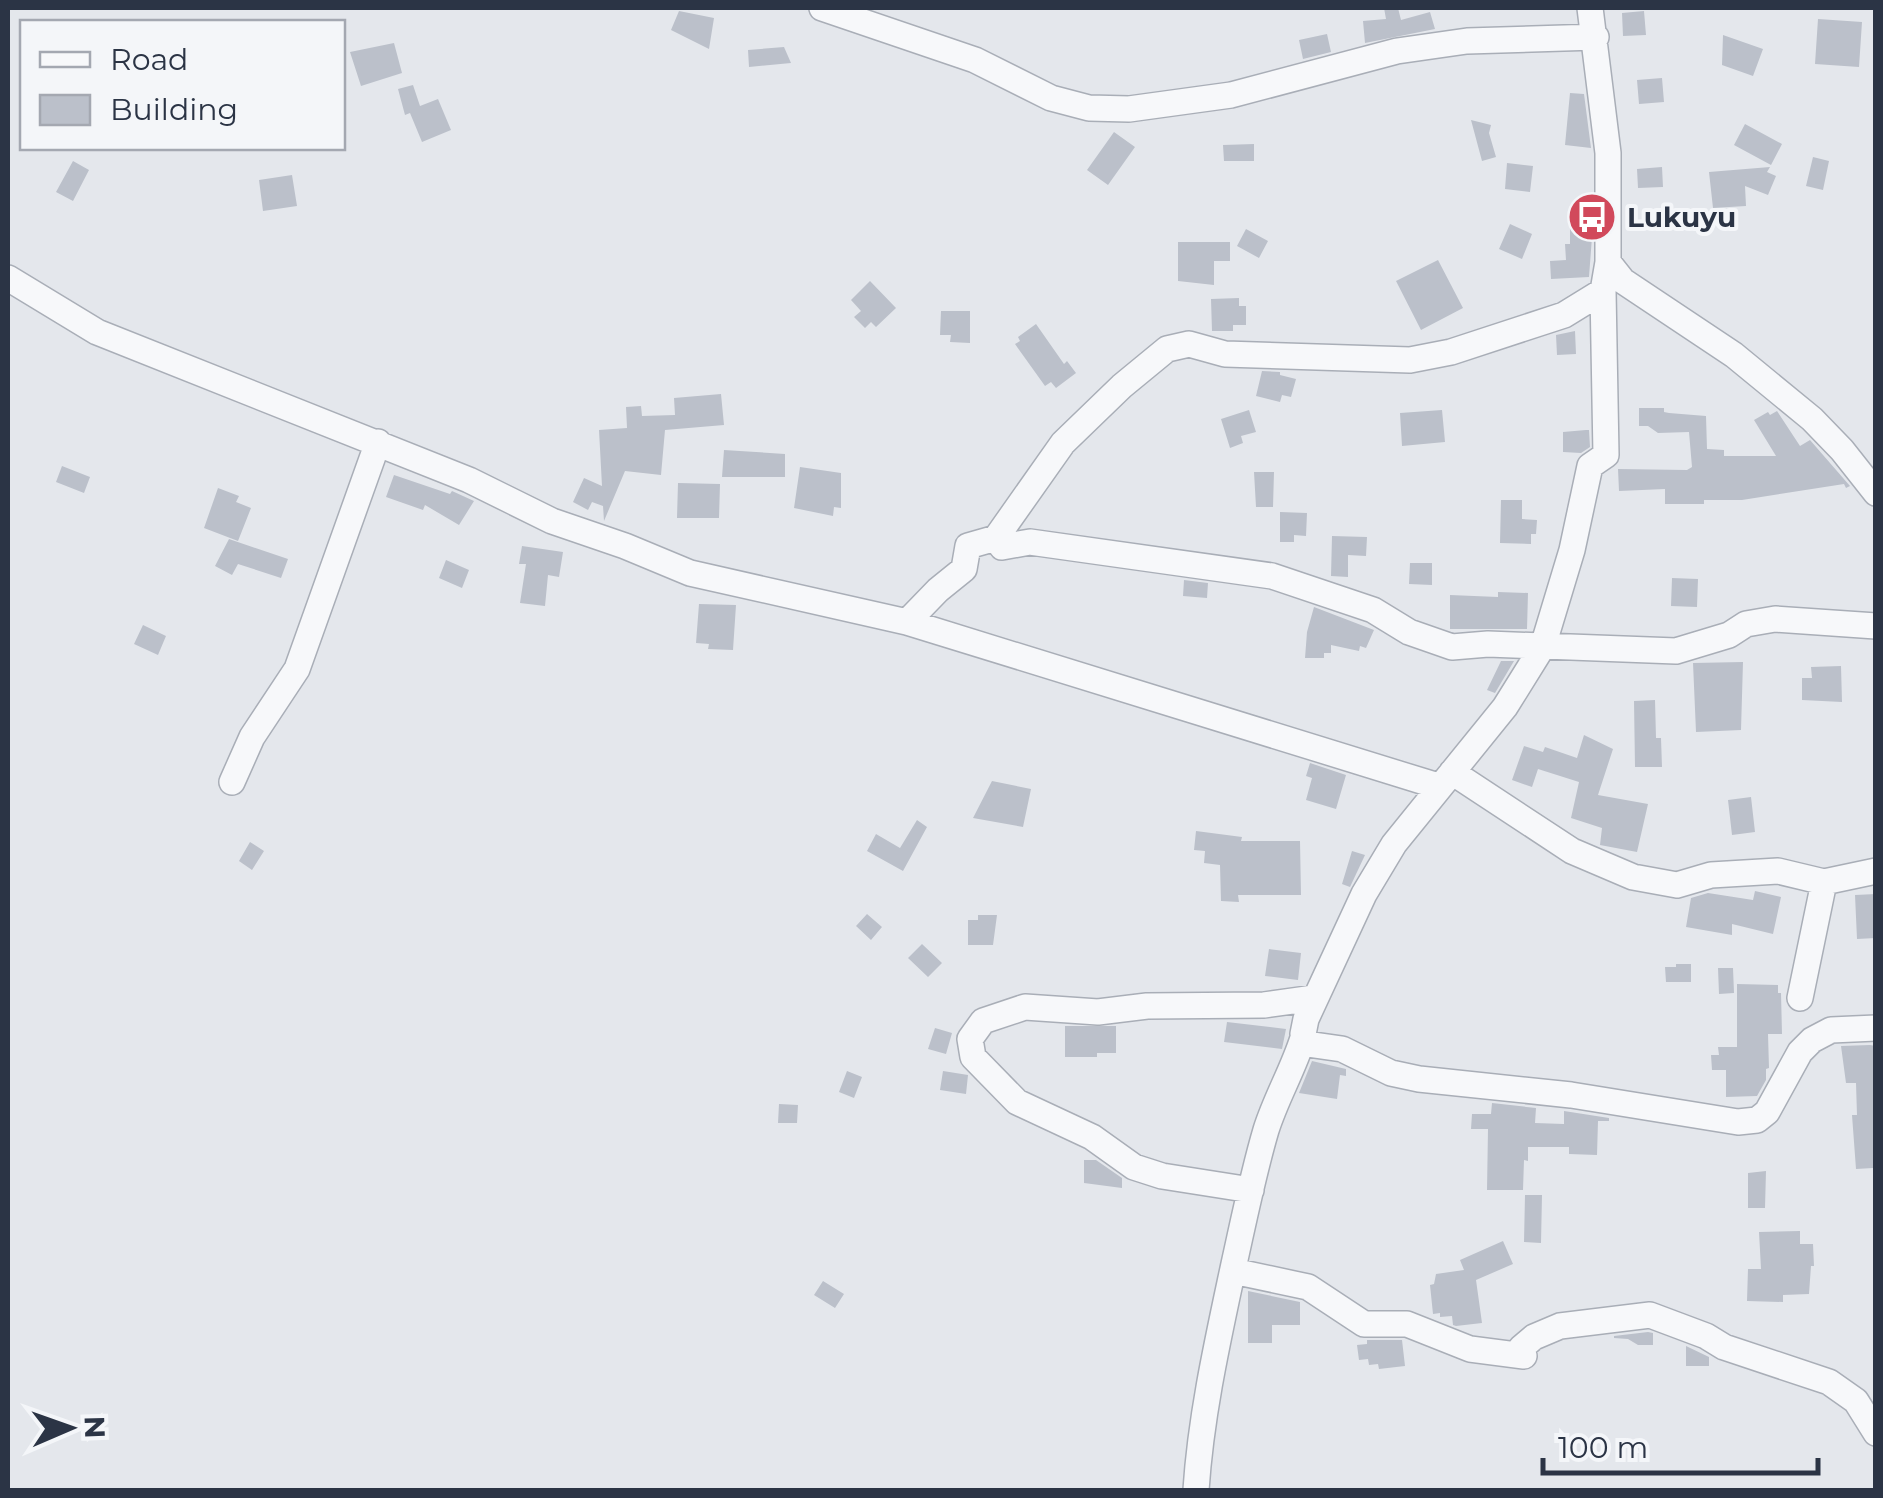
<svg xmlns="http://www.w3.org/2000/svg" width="1883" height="1498" font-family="Montserrat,sans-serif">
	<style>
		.building { fill: #bbc0ca }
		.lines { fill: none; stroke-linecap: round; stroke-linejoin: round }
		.minor-casing { stroke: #a9aeb7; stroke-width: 28 }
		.minor { stroke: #f7f8fa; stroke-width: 25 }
		.labels { text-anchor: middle; stroke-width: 8; stroke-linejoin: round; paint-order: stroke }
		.poi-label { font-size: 28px; font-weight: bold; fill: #2b3445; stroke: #f4f6f9; text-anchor: start }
	</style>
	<rect width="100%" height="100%" fill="#e4e7ec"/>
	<path class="building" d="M1384 8H1398L1401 20 1430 12 1435 29 1365 43 1363 21 1386 19Z
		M679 11 714 18 709 49 671 30Z
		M1644 11 1646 35 1623 36 1622 13Z
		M1818 19 1862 22 1859 67 1815 64Z
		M1327 34 1331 52 1303 59 1299 40Z
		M1723 35 1763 49 1753 76 1722 65Z
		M394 43 402 73 361 86 350 52Z
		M784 47 791 63 749 67 748 50Z
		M1662 78 1664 102 1639 104 1637 80Z
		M413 85 420 106 438 99 451 130 422 142 410 113 405 115 398 89Z
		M1570 93 1584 94 1591 148 1565 145Z
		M1471 120 1491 125 1489 133 1496 157 1482 161Z
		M1745 124 1782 144 1771 165 1734 145Z
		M1114 132 1135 147 1108 185 1087 170Z
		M1254 144V161H1224L1223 145Z
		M1813 157 1829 161 1823 190 1806 186Z
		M73 161 89 170 73 201 56 192Z
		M1507 163 1533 166 1530 192 1505 189Z
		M1662 167 1663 187 1638 188 1637 169Z
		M1770 167 1767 172 1776 176 1768 195 1745 186 1746 206 1713 208 1709 172Z
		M292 175 297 206 263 211 259 180Z
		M1510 224 1532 234 1522 259 1499 249Z
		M1246 229 1268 241 1259 258 1237 246Z
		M1570 229H1587V237H1592L1589 277 1551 279 1550 261 1566 260 1565 244H1570Z
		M1178 242H1230V261H1214V285L1178 281Z
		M1438 260 1463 308 1421 330 1396 281Z
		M870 281 896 308 876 327 871 322 865 328 854 317 861 311 851 300Z
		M1239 298V306H1246V325H1233V331H1212L1211 299Z
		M941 311H970V343L950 342 951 335H940Z
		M1036 324 1064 364 1067 361 1076 373 1056 388 1051 382 1045 386 1015 344 1020 341 1018 337Z
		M1575 331 1576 354 1557 355 1556 335Z
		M1262 371 1280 372V375L1296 379 1291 397 1282 395 1280 402 1256 396Z
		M721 394 724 425 665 430 661 475 625 471 604 521 603 506 592 502 588 510 573 502 584 478 602 486 599 430 627 428 626 407 641 406 642 416 675 415 674 398Z
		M1639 408H1664V412L1669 413 1706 416 1707 449 1724 450V456H1776L1754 420 1768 412 1770 415 1777 411 1800 446 1810 440 1850 486 1846 488 1844 484 1742 500H1704V504H1665V489L1619 491 1618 469 1687 470 1692 467 1689 432 1658 433 1648 426H1639Z
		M1249 410 1256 432 1241 436 1243 443 1230 448 1221 419Z
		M1442 410 1445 442 1402 446 1400 413Z
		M1586 430H1589L1590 447 1581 453 1563 452V432Z
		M724 450 785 454V477H722Z
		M62 466 90 477 84 493 56 482Z
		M800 467 841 473V508L834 507 833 516 794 508Z
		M1254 472H1274L1273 507H1256Z
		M394 475 450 494 452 491 474 501 459 525 425 505 423 510 386 497Z
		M678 483 720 484 719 518H677Z
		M218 488 239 496 236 502 251 508 238 541 204 528Z
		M1501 500H1522V519L1537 520 1536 534H1531V544L1500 543Z
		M1280 512 1307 513 1306 536 1294 535V542H1280Z
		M1332 536 1367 537 1366 556 1348 555V577L1331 576Z
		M229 539 288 559 281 578 238 564 232 575 215 566Z
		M522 546 563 552 559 577 548 575 545 606 520 603 526 564H519Z
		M446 560 469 570 462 588 439 578Z
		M1410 563H1432V585L1409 584Z
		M1672 578 1698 579 1697 607 1671 606Z
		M1184 580 1208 583 1207 598 1183 596Z
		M1498 592 1528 593 1527 629H1450V595L1498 597Z
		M699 604 736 605 733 650 708 649 709 644 696 643Z
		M1314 607 1374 630 1366 648 1360 646 1359 651 1331 645V653H1324V658H1305L1307 632Z
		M143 625 166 636 158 655 134 644Z
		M1501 661H1514L1495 693 1487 690Z
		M1743 662 1741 730 1696 732 1693 663Z
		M1841 666 1842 702 1802 700V678H1812L1811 667Z
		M1655 700 1656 738H1661L1662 767H1635L1634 701Z
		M1584 735 1613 749 1598 795 1648 804 1637 852 1600 845 1602 828 1571 818 1579 782 1538 769 1532 787 1512 780 1524 746 1543 752 1545 747 1577 758Z
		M1310 763 1346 775 1336 809 1306 800 1312 778 1306 776Z
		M992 781 1031 789 1023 827 973 818Z
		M1751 797 1755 832 1732 835 1728 800Z
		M917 820 927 827 903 871 867 851 876 834 900 848Z
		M1196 831 1242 837 1241 841H1300L1301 895H1238L1239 902 1221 901 1220 865 1204 863 1205 851 1194 850Z
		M250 842 264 851 252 870 239 861Z
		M1352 851 1365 855 1350 887 1342 884Z
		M1755 891 1781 897 1773 934 1732 924V935L1686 927 1691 898 1708 893 1753 900Z
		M1876 894V938L1857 939 1855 895Z
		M867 914 882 927 871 940 856 926Z
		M978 915H997L993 945H968V920H978Z
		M922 944 942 963 928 977 908 958Z
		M1269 949 1301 953 1298 980 1265 976Z
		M1676 964H1691V982H1666L1665 967H1676Z
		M1718 968H1733L1734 993 1719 994Z
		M1737 984 1778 985V993H1781L1782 1034H1768L1769 1068 1766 1069V1080L1757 1096 1726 1097V1070H1712L1711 1055H1719L1718 1047H1737Z
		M1227 1022 1286 1029 1282 1049 1224 1042Z
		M1065 1026H1116V1053H1097V1057H1065Z
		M935 1028 952 1033 946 1054 928 1049Z
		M1870 1045 1876 1046V1163L1873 1168 1856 1169 1852 1115H1857L1856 1083H1846L1841 1046Z
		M1312 1061 1346 1069V1076L1340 1075 1337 1099 1299 1093Z
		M847 1071 862 1077 854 1098 839 1092Z
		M943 1071 968 1075 966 1094 940 1090Z
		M1492 1103 1536 1108 1535 1123 1564 1124V1111L1609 1118V1121H1598L1597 1155 1569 1154V1147H1528V1161L1524 1160 1523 1190H1487L1488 1129H1471L1472 1114H1491Z
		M779 1104 798 1105 797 1123H778Z
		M1084 1160H1096L1122 1178V1188L1084 1183Z
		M1766 1171 1765 1208H1748V1173Z
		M1525 1195H1542L1541 1243 1524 1242Z
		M1800 1231V1244H1813L1814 1266H1811L1809 1294 1783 1295V1302L1747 1301 1748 1269H1761L1759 1232Z
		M1503 1241 1513 1264 1476 1280 1482 1323 1456 1326 1453 1325 1452 1316 1440 1317V1313L1433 1314 1430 1285 1434 1284 1436 1274 1464 1270 1460 1260Z
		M823 1281 844 1294 835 1308 814 1295Z
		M1248 1291 1300 1302V1325H1272V1343H1248Z
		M1648 1332 1653 1333V1345H1638L1628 1339 1614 1338V1336Z
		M1367 1340H1402L1405 1366 1379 1369 1378 1364 1369 1365 1368 1359 1359 1360 1357 1345 1367 1344Z
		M1686 1346 1709 1357V1366H1686Z"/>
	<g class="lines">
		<g class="minor-casing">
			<path id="minor" d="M822 8 975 60 1051 98 1089 108 1129 109 1231 95 1397 51 1467 41 1596 37
				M1590 8 1608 153V262L1623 281 1734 355 1812 419 1842 450 1876 493
				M1608 262 1603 291 1606 455 1590 466 1572 550 1543 646 1505 707 1394 844 1364 894 1306 1019 1303 1034 1307 1044 1342 1049 1391 1073 1419 1079 1571 1095 1738 1122 1757 1120 1767 1112 1800 1052 1812 1040 1831 1030 1876 1028
				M8 278 97 332 469 480 552 521 625 546 690 573 907 622 1438 786
				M996 538 1063 443 1122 386 1167 349 1189 344 1225 354 1410 360 1451 352 1564 315 1603 291
				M907 622 938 590 964 569 968 546 996 538 1002 547 1030 542 1272 576 1373 610 1409 632 1452 647 1488 644 1676 651 1729 635 1746 624 1775 619 1876 626
				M1452 772 1572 851 1633 877 1677 885 1711 875 1778 871 1824 882 1876 871
				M232 782 252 737 297 669 378 442
				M1800 998 1824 882
				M1251 1190 1162 1176 1134 1167 1092 1137 1017 1102 973 1057 970 1039 983 1021 1025 1007 1098 1012 1147 1006 1264 1005 1314 998
				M1233 1271 1308 1287 1364 1324H1407L1470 1349 1524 1356 1521 1348 1534 1337 1560 1326 1650 1315 1706 1336 1724 1347 1829 1382 1856 1401 1876 1433
				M1196 1490C1201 1414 1218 1339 1234 1264 1244 1219 1253 1174 1266 1130 1276 1098 1293 1070 1303 1038"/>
		</g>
		<use href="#minor" class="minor"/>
	</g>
	<defs>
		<g id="bus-disc" transform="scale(2.5)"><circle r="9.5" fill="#d1495b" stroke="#f4f6f9"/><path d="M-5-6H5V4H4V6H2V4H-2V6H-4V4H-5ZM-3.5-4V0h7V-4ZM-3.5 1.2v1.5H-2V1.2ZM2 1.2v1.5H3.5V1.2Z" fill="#fff"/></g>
	</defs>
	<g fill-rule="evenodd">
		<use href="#bus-disc" x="1592" y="217"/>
	</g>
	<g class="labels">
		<g class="poi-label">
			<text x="1627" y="227">Lukuyu</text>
		</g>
	</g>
	<rect width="1883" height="1498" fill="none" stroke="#2b3445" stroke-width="20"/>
	<rect x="20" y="20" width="325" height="130" fill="#f4f6f9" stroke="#a4a8b1" stroke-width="2.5"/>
	<rect x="40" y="52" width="50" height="15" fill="#f7f8fa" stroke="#a4a8b1" stroke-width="2.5"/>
	<text x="110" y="70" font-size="30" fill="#2b3445">Road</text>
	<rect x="40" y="95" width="50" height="30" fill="#bbc0ca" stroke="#a4a8b1" stroke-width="2.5"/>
	<text x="110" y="120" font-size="30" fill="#2b3445">Building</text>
	<g transform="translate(70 1428) rotate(88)" stroke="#f4f6f9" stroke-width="8" paint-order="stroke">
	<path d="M0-8L18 38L0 25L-18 38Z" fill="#2b3445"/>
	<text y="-15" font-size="28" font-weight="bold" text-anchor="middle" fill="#2b3445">N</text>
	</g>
	<path d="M1543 1458v15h275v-15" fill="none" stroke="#2b3445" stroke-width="5"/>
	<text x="1558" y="1458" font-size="30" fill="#2b3445" stroke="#f4f6f9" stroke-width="8" paint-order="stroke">100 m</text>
</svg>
